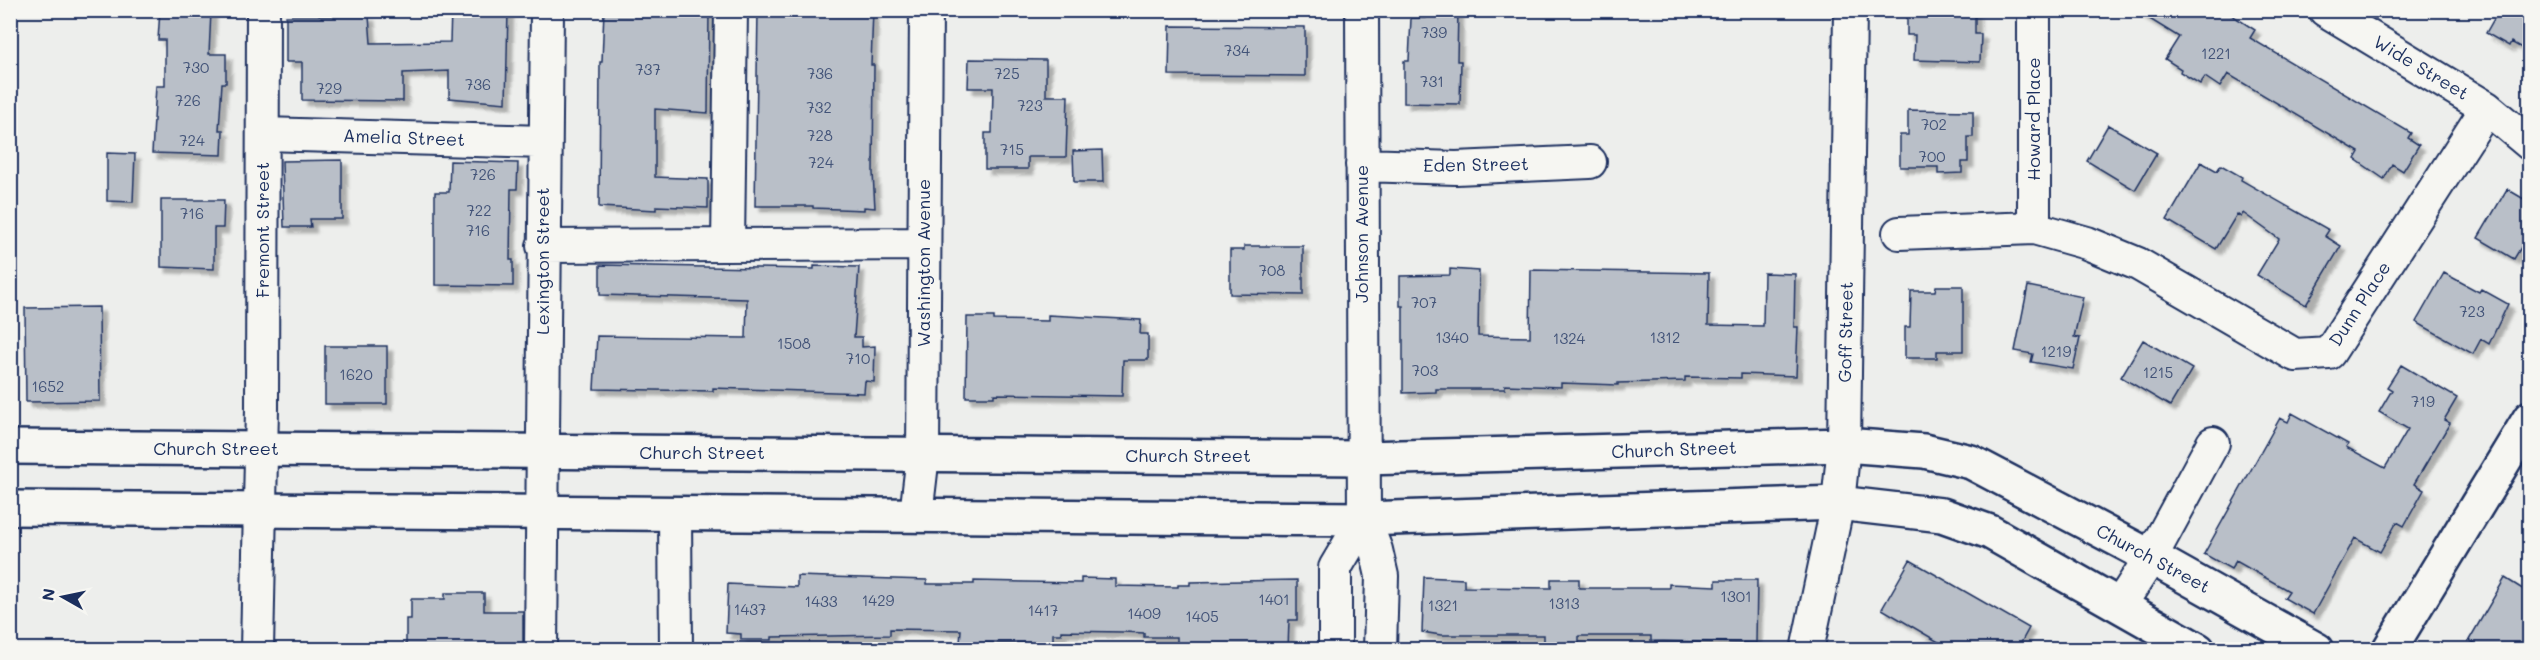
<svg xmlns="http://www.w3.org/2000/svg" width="2540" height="660" font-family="Mali,sans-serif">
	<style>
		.building { fill: #b9bfc8; stroke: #1b2f5e; stroke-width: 1.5; filter: url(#shadow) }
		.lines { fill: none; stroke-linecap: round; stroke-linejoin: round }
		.minor-casing { stroke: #1b2f5e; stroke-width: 36 }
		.secondary-casing { stroke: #1b2f5e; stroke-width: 38 }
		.minor { stroke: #f6f6f2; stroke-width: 32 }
		.secondary { stroke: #f6f6f2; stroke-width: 33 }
		.labels { text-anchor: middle; stroke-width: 4.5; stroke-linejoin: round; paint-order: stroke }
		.number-label { font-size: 15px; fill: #425378 }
		.street-label { font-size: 18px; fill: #1b2f5e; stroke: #f6f6f2 }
	</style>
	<defs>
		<filter id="shadow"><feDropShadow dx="5.5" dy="5.5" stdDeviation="1.5" flood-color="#0004"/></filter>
	</defs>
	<rect width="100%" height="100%" fill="#edeeec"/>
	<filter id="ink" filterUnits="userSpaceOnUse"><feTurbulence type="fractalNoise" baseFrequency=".0167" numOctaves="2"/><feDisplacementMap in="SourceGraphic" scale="12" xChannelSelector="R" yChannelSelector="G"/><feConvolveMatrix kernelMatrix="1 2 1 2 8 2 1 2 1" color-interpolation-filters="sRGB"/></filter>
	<g filter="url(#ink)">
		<path class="building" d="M160 10 211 12 209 54H226V83H222L219 130H223L222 155 152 153 156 86H165V40H158Z
			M451 10H508L506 103 449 98V71L403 73V101L302 100V62H286V16H369L371 43 450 42Z
			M604 10H709L708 113 655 109V177L708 179V208L656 206V210L599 207 600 62H602Z
			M758 10H873L871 65H874L873 173 875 208 864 207V210L813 208V206H755Z
			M1427 10H1458L1457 61H1461L1460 104 1404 103V61H1409L1411 18H1426Z
			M1907 10H1975V34H1981L1980 62 1914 60 1915 35H1907Z
			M2135 10H2224L2255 30 2250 38 2411 133 2408 138 2419 145 2403 171 2392 164 2384 179 2355 159 2359 152 2228 74 2220 87 2205 77 2200 84 2180 72 2181 69 2165 59 2179 37Z
			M2499 10H2529V52L2511 42 2509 46 2486 33Z
			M1170 26 1305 27V76L1169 75Z
			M969 59 1046 60V96H1068L1066 157H1028V169H985V133H992L993 88H968Z
			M1908 110 1973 111V137H1968V162H1962V173L1938 174V167H1900V135H1908Z
			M2108 125 2157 153 2135 190 2087 161Z
			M1102 150 1103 182H1074L1073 151Z
			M107 153 135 154 133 202 107 201Z
			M342 160V219H310L311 227H284L282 161Z
			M450 161 518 163 517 189H511L510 260H513V286L435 285V192H449Z
			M2201 162 2217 171 2221 165 2242 177 2241 180 2329 230 2325 236 2341 246 2306 305 2257 275 2279 239 2243 213 2241 217 2237 214 2216 249 2167 220Z
			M2507 189 2529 202V234L2514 259 2478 238Z
			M161 200H224L223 228H214V269L161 267Z
			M1244 246H1303V295L1230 294V250H1244Z
			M600 265 814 269V266L859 267 854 337H862V347L875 346 874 382 865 381 864 393 713 388V391L594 389 597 336 746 338 747 299 600 295Z
			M1450 269 1479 271 1478 336 1530 337 1531 270 1709 273 1708 325 1763 326 1764 273 1795 274 1794 327H1798L1796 376 1741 374V378L1685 377V381L1618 383V385L1561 383V387L1505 385V389H1436V392L1403 393V306H1400V276L1450 275Z
			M2444 273 2479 292 2481 289 2508 304 2489 344 2481 339 2473 354 2416 322Z
			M1936 286H1963V351H1937V358H1905V327H1910L1911 291H1935Z
			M2028 286 2083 297 2074 337 2080 338 2073 369 2031 362 2033 354 2015 351Z
			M99 307 100 401 26 402 25 308Z
			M1048 315 1141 320 1140 334H1148V360H1123L1122 396 994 394V397H966L967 317H994V320L1048 321Z
			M2143 340 2192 369 2170 406 2121 377Z
			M325 346H387V404H325Z
			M2401 365 2457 398 2444 420 2450 423 2414 484 2424 490 2404 526 2397 522 2380 552 2355 538 2313 614 2284 598 2289 591 2236 561 2231 569 2204 554 2280 418 2288 422 2292 413 2348 444 2346 447 2385 468 2408 429 2379 412 2392 390 2387 387Z
			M1910 560 2029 628 2017 650H1952L1882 609Z
			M797 576 927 580V584H974V581L1081 583V578L1115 579V586L1178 587V585H1190V582L1297 580V620H1289L1288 650H1177V637H1144V633L1123 632 1061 631V634H1053V650H1024V643H960L961 630 890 629V635L772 637V640H741V634L726 633 728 584 797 587Z
			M1424 577 1464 579V587L1551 588V579H1579V588H1669V584L1716 586V580H1757L1756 643 1651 641V636H1579V648H1544V635H1441L1422 632Z
			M2505 578 2529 593V650H2486L2469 640Z
			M445 593H484V611H523V650H406V619H411V599H445Z"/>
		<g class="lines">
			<g class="minor-casing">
				<path id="minor" d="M1362 10 1364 519 1376 550 1382 576 1380 650
					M2325 10 2487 108 2530 144
					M264 134 544 142
					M1362 165 1456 168 1590 162
					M2034 228V10
					M1899 233 2034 228 2087 243 2138 264 2295 355 2329 353 2487 108
					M728 245 731 10
					M543 246 924 244
					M675 514 676 650
					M916 515 923 455 926 10
					M2120 605 2151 557 2213 443
					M541 649 547 10
					M257 650 262 408 263 10
					M1335 650V568L1364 519
					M1807 650 1838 503 1844 445 1850 10"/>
			</g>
			<g class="secondary-casing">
				<path id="secondary" d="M10 447 1363 458 1844 445 1924 451 1971 462 2151 557 2317 650
					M10 508 1364 519 1838 503 1942 515 1990 532 2198 650
					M2389 650 2530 418"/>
			</g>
			<use href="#minor" class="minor"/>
			<use href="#secondary" class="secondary"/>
		</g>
	</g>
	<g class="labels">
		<g class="number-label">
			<text x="1434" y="38">739</text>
			<text x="1237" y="56">734</text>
			<text x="2216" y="59">1221</text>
			<text x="196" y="73">730</text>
			<text x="648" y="75">737</text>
			<text x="820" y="79">736</text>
			<text x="1007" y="79">725</text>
			<text x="1432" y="87">731</text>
			<text x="478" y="90">736</text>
			<text x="329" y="94">729</text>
			<text x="188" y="106">726</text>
			<text x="1030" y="111">723</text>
			<text x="819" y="113">732</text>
			<text x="1934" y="130">702</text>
			<text x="820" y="141">728</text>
			<text x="192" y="146">724</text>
			<text x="1012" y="155">715</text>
			<text x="1932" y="162">700</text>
			<text x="821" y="168">724</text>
			<text x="483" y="180">726</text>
			<text x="479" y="216">722</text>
			<text x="192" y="219">716</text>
			<text x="478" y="236">716</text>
			<text x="1272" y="276">708</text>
			<text x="1424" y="308">707</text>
			<text x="2472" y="317">723</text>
			<text x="1452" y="343">1340</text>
			<text x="1665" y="343">1312</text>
			<text x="1569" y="344">1324</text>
			<text x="794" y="349">1508</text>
			<text x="2056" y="357">1219</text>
			<text x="858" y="364">710</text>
			<text x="1425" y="376">703</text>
			<text x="2158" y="378">1215</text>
			<text x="356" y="380">1620</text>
			<text x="48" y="392">1652</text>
			<text x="2423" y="407">719</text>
			<text x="1736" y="602">1301</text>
			<text x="1274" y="605">1401</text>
			<text x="878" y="606">1429</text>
			<text x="821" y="607">1433</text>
			<text x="1564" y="609">1313</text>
			<text x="1443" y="611">1321</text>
			<text x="750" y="615">1437</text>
			<text x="1043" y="616">1417</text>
			<text x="1144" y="619">1409</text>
			<text x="1202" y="622">1405</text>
		</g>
		<g class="street-label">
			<text transform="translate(2421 68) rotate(31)" y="6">Wide Street</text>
			<text transform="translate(2034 119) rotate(-90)" y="6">Howard Place</text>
			<text transform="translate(404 138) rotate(2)" y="6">Amelia Street</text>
			<text transform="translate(1476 165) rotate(-1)" y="6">Eden Street</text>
			<text transform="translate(263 230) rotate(-90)" y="6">Fremont Street</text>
			<text transform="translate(1362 234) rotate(-90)" y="6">Johnson Avenue</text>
			<text transform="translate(543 261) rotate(-90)" y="6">Lexington Street</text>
			<text transform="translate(924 263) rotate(-90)" y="6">Washington Avenue</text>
			<text transform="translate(2360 304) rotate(-57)" y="6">Dunn Place</text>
			<text transform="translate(1846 332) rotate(-89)" y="6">Goff Street</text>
			<text x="216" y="455">Church Street</text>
			<text transform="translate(1674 450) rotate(-2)" y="6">Church Street</text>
			<text x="702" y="459">Church Street</text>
			<text x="1188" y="462">Church Street</text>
			<text transform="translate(2153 559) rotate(28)" y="6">Church Street</text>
		</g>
	</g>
	<rect width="2540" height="660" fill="none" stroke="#f6f6f2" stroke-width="36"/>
	<rect x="18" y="18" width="2504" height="624" fill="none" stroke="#1b2f5e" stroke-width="2" filter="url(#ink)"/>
	<g transform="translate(63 597) rotate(279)" stroke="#f6f6f2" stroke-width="4.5" paint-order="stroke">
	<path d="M0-4.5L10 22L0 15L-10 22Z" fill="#1b2f5e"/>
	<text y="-9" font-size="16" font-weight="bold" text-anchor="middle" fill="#1b2f5e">N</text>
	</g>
</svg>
